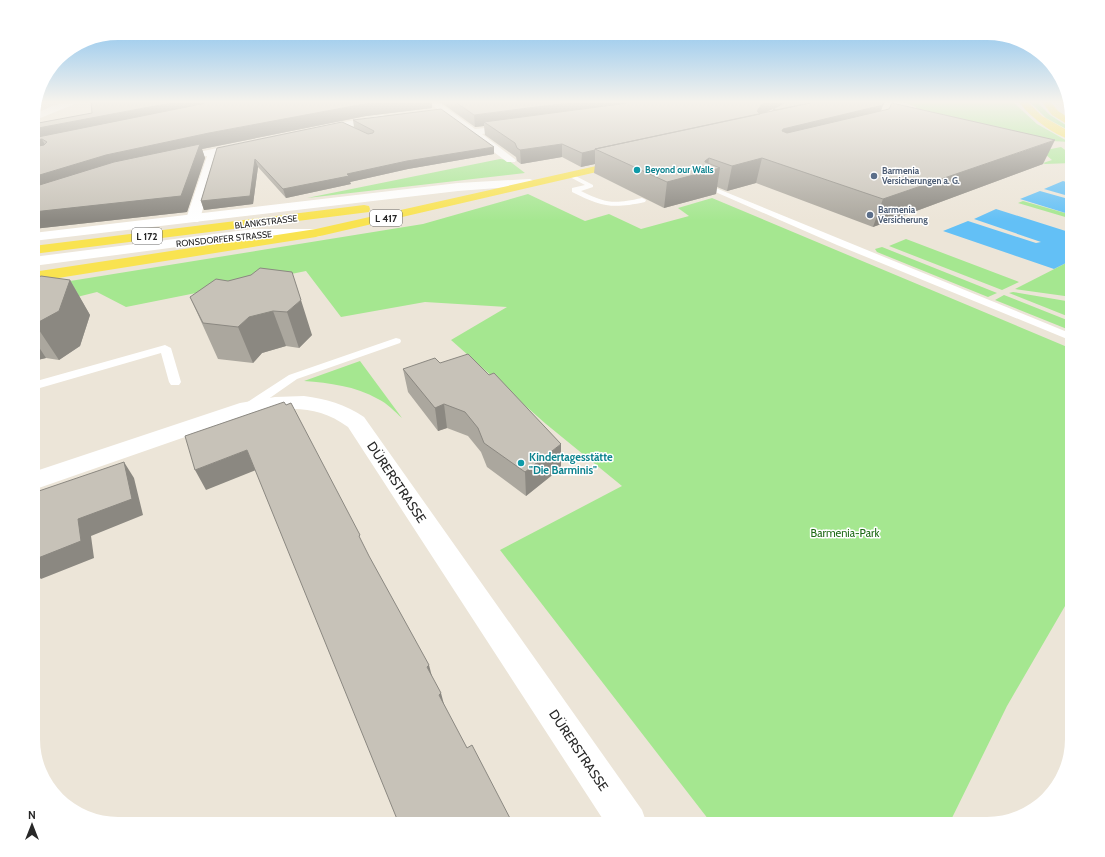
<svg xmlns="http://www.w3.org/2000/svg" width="1105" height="857" font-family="Cabin,sans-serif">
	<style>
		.green { fill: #a5e790 }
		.water { fill: #63c0f6 }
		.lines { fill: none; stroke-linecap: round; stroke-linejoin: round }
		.service { fill: #fff; fill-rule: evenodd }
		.minor { fill: #fff; fill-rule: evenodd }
		.tertiary { fill: #fff; fill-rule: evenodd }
		.primary { fill: #f9e350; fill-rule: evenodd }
		.wall { fill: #aba79e; fill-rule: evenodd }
		.shaded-wall { fill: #8b8881 }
		.building { fill: #c7c2b8; stroke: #8b8881 }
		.culture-dot { fill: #0f9aa8; stroke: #fff; stroke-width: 1.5 }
		.service-dot { fill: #5c6f8a; stroke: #fff; stroke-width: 1.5 }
		.labels { text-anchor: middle; stroke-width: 3; stroke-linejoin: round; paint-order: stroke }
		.far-culture-label { font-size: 9px; font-weight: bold; fill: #0d838f; stroke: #fff; text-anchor: start }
		.far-service-label { font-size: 9px; font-weight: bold; fill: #4e5e75; stroke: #fff; text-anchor: start }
		.far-street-label { font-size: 9px; fill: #282828; stroke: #fff }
		.shield { fill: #fff; stroke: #686868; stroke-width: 1 }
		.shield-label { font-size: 10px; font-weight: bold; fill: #282828 }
		.culture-label { font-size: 11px; font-weight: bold; fill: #0d838f; stroke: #fff; text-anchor: start }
		.park-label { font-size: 11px; fill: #1e6915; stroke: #fff }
		.near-street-label { font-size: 13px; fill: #282828; stroke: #fff }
	</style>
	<rect width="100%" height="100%" fill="#ece5d8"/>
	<path class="green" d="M902 101H1012L1037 124 1069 142 1004 138 916 113V107Z
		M1029 101H1036L1050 115 1072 129V132L1046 118Z
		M1061 147 1072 155V163L1045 164 1043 163 1052 160 1045 154 1046 150Z
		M500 159 508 160 525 173 307 198Z
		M528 194 585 221 609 214 641 229 689 216 678 208 712 198 1072 349V594L1007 706 949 824H712L500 550 622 486 546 424 451 340 507 307 425 302 341 317 306 271 126 307 97 292 33 308V287L423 224Z
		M1023 201 1072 215V219L1018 203Z
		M906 239 914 242 1019 282 1002 290 889 246Z
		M882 247 997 293 988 297 877 252 875 249Z
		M1072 260V297L1015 289Z
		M1013 292 1072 302V318L1009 293Z
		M1004 295 1072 322V331L995 300Z
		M360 361 402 418C395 412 387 403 378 399 355 386 330 383 304 381Z"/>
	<path class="water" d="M1063 181 1072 184V197L1044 189Z
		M1040 191 1072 200V215L1020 199Z
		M996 209 1072 233V260L1054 269 943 231 968 221 1036 243 1041 242 974 219Z"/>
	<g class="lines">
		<path class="service" d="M887 101H894L913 109 906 114H902V112L906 109Z
			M570 173 593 185V187L581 191C607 204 614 204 642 198L646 200 645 202C612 209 602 207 572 192V188L585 185 568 176V174Z
			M706 184 1072 334V341L837 245 704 187 702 186Z
			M396 338 400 339 401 341 400 343 297 379 251 411H243L241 408 243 405 289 375Z
			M165 345 171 348 181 382 179 385H171L169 382 161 353 33 390V382Z"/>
		<path class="minor" d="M69 101H82L33 121V115L52 106Z
			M427 101H437L475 129 516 125 518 127 516 129 482 134 516 160 515 162H507Z
			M382 115 385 116 387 118 385 120 318 133 313 130 318 127Z
			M245 142 249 143 250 145 249 147 218 154 200 219 198 222H188L186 219 207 156 175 163 170 160 171 158Z
			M304 396C326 399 345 404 364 417L642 810 647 824H606L348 427C317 404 288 407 251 414L33 490V472L240 403 275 397Z"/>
		<path class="tertiary" d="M530 179 534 181 536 183 534 185 458 191 33 241V233L458 183Z
			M253 229H316L321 230 323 233 321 236 316 237H253L33 266V257Z"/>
		<path class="primary" d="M1018 101H1027L1042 116 1072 133V140C1053 135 1029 116 1018 101Z
			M1041 101H1050L1058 111 1072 120V127L1052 115Z
			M623 160 628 163 627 165 316 237 33 282V272L316 229Z
			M364 205 369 206 370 209 369 212 33 254V246Z"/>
	</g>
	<path class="wall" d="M439 101H884L880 111 1043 164 873 227 756 183 727 191 717 187 716 194 664 208 594 173 595 164 581 167 562 157 521 164 517 161 516 157 485 135 484 126 475 127ZM773 109 772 111 766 112Z
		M432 108 366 116 202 149 205 158 187 212 33 229V124L92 113Z
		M353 120 494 154 408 169 350 182 351 184 286 198 258 167 253 204 204 210 201 201 217 148 361 131 354 127Z
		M251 275 312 335 299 348 286 346 262 353 253 363 218 359 190 297 228 281Z
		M33 280H70L90 315 80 346 59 360 46 358 33 361Z
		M440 363 561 468 526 496 487 467 481 452 468 436 447 428 438 431 408 392 403 369Z"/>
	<path class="shaded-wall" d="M181 101H243L42 139 49 153 33 155V129Z
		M388 101H432V108L366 116 202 149 205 158 187 212 33 229V177L106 155 209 133 364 104Z
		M583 101H669L484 122V126L475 127 474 115Z
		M768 101H790L760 115 757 111 762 104Z
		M883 105 876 126 777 153 782 131 783 129Z
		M1055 140 1043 164 873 227 883 199Z
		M562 144V157L521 164 520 150Z
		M494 147V154L408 169 350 182 351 184 286 198 283 189 347 174 407 161Z
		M595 150V164L581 167 582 153Z
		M709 158 707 172 720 168 716 194 664 208 667 182Z
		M762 158 756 183 727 191 732 166Z
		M255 159 258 167 253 204 204 210 201 201Z
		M70 280 90 315 80 346 59 360 35 324Z
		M301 300 312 335 299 348 287 312Z
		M273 311 286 346 262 353 253 363 238 327 249 317Z
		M33 338 46 358 33 361Z
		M444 404 447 428 438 431 435 408Z
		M561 444V468L526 496 525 472Z
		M247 450 256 470 206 490 195 470Z
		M124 462 134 478 143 515 91 536 94 558 41 579 33 571V560L78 519Z
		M429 665 434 684 427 667Z
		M441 693 446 712 439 695Z"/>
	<path class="building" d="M91 101H181L33 129V124L92 113Z
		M216 101H388L364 104 209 133 106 155 33 177V147L44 145 47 142 42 139 33 141V138Z
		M454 101H583L474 115Z
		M643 101H768L762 104 757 111 760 114 595 149V150L582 153 562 144 520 150 517 148 515 143 484 122Z
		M788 101H819L776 110 773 109Z
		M819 101H884L883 105 783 129 782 131 787 133 889 109 892 103 1055 140 883 199 762 158 732 166 709 158 705 161V162L720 168 667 182 595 149Z
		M441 109 494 147 407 161 347 174 349 176 283 189 255 159 250 196 201 201 217 148 342 122 368 134 373 133 374 131 353 120Z
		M200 144 181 196 33 212V187L114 162Z
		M260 268 292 272 301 300 287 312 273 311 249 317 238 327 203 323 190 297 216 279 228 281 251 275Z
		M41 276 70 280 59 311 35 324 33 323V280Z
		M468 354 489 375 494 373 561 444 525 472 484 443 478 428 465 412 444 404 435 408 403 369 435 358 440 363Z
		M284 402 286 405 291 403 360 535 359 536 369 556 429 665 427 667 441 693 439 695 467 748 472 745 513 824H399L247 450 195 470 185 436Z
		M124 462 132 499 78 519 81 541 33 560V493Z"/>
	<linearGradient id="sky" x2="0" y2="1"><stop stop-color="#73b9ee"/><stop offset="0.46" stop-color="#f6f3ed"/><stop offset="1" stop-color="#f6f3ed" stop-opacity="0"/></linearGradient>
	<rect width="1105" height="221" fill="url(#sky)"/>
	<g class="culture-dot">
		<circle cx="637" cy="170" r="4"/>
		<circle cx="521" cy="463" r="4"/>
	</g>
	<g class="service-dot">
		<circle cx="874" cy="176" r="4"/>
		<circle cx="870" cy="215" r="4"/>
	</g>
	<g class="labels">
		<g class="far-culture-label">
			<text x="645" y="173">Beyond our Walls</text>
		</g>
		<g class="far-service-label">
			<text x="882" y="174">Barmenia<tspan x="882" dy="10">Versicherungen a. G.</tspan></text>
			<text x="878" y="213">Barmenia<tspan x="878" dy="10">Versicherung</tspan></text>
		</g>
		<g class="far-street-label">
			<text transform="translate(266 222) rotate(-7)" y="3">BLANKSTRASSE</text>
			<text transform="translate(224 239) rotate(-6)" y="3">RONSDORFER STRASSE</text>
		</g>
		<g class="shield">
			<rect x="370" y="210" width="32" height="16" rx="3"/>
			<rect x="132" y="228" width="30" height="16" rx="3"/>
		</g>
		<g class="shield-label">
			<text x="386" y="222">L 417</text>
			<text x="147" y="240">L 172</text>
		</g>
		<g class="culture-label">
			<text x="529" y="461">Kindertagesstätte<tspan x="529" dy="13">"Die Barminis"</tspan></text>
		</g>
		<g class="park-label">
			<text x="845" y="537">Barmenia-Park</text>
		</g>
		<g class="near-street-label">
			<text transform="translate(397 482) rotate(56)" y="5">DÜRERSTRASSE</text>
			<text transform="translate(579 750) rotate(56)" y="5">DÜRERSTRASSE</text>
		</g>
	</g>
	<path d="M0 0H1105V857H0ZM118 40H987A78 78 0 0 1 1065 118V739A78 78 0 0 1 987 817H118A78 78 0 0 1 40 739V118A78 78 0 0 1 118 40Z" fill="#fff" fill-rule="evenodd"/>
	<g transform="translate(32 825)" stroke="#ffffff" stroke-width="3" paint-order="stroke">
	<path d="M0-3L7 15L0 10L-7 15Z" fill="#282828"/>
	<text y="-6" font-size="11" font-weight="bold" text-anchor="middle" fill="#282828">N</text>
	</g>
</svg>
